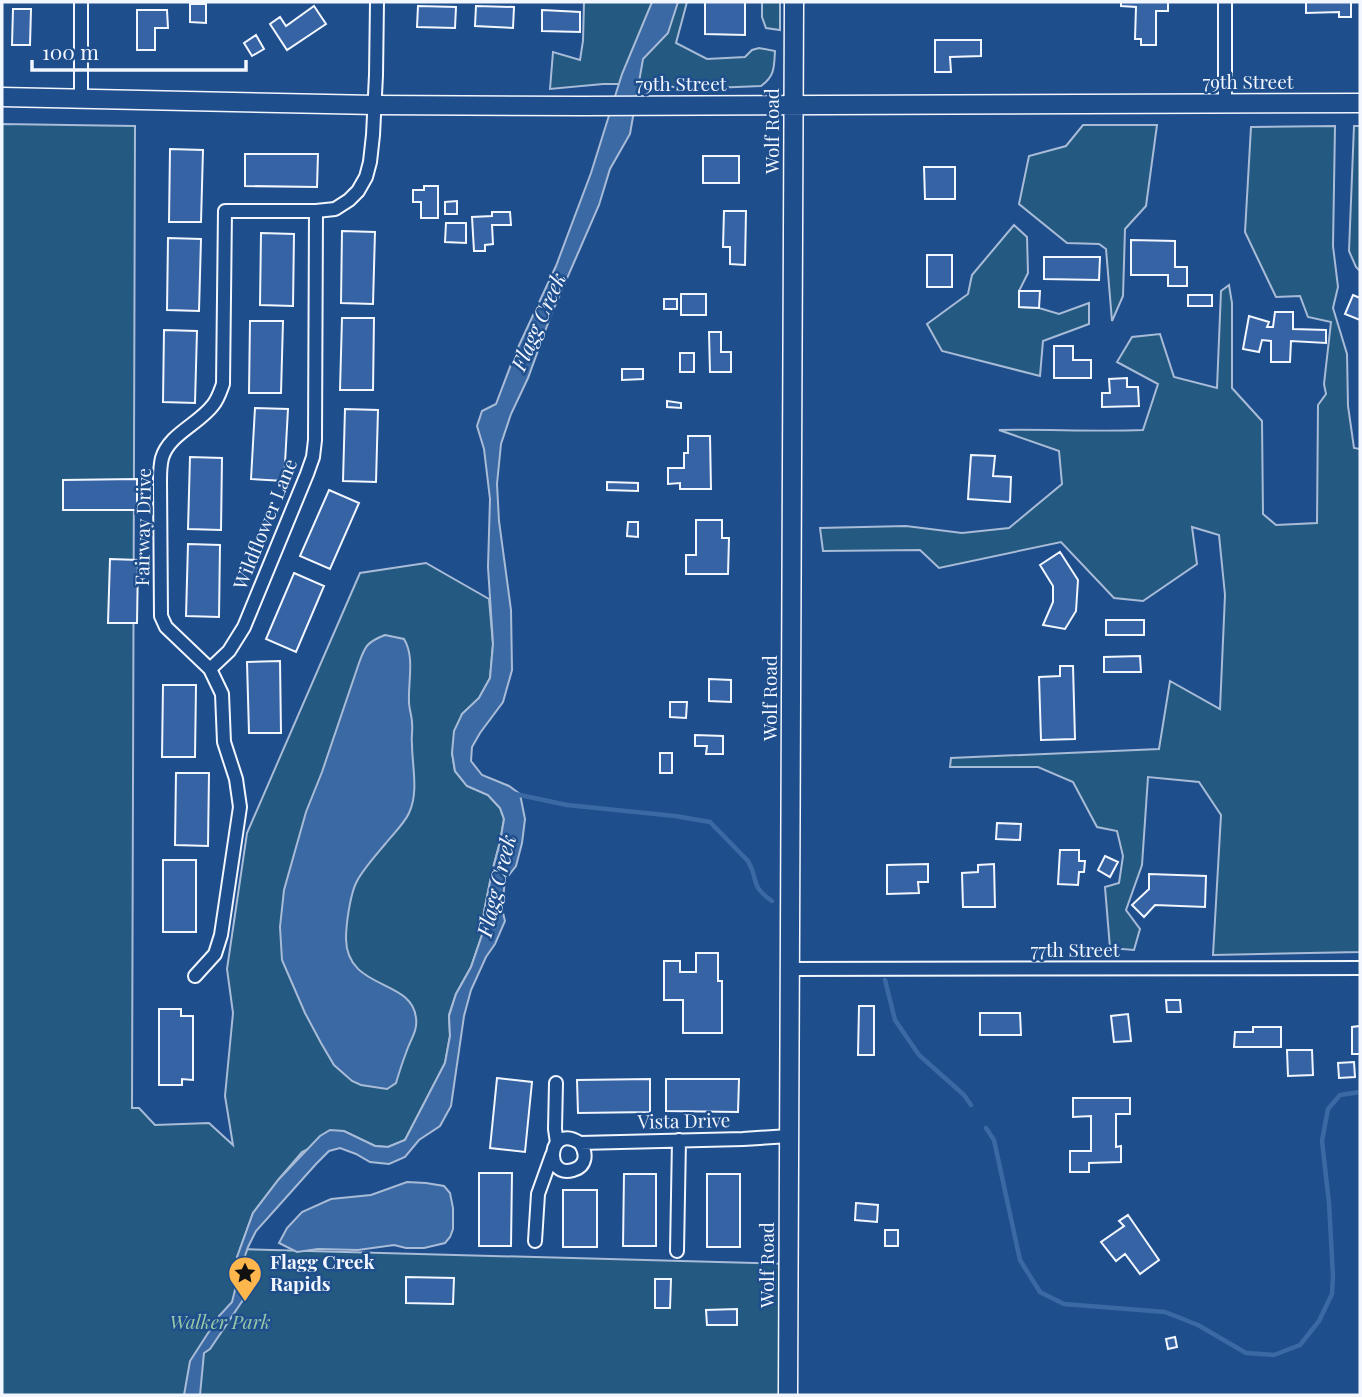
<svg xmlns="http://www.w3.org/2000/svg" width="1362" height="1397" font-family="'Playfair Display',serif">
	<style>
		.green { fill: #245a82; stroke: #a8bbd7; stroke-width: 2 }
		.water { fill: #3b69a3; stroke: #a8bbd7; stroke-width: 2 }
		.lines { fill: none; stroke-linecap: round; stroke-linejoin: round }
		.stream { stroke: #3b69a3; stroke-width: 4.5 }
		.building { fill: #3563a3; stroke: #f2f6ff; stroke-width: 2 }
		.street-casing { stroke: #f2f6ff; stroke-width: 16 }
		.secondary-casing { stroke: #f2f6ff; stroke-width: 21 }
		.street { stroke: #1f4e8c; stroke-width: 12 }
		.secondary { stroke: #1f4e8c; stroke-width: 18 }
		.labels { text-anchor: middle; stroke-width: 5; stroke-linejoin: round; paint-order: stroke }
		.street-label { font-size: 19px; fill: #f2f6ff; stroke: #1f4e8c }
		.poi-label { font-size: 19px; font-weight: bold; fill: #f2f6ff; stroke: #1f4e8c; text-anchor: start }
		.park-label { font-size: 19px; font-style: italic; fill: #97c8a6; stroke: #1f4e8c }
		.water-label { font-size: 21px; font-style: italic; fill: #f2f6ff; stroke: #1f4e8c }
	</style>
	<rect width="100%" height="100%" fill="#1f4e8c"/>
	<path class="green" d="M584 2H687L676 43 707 59 745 57 752 50 759 48 775 51C774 67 775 76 761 86L688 89 652 84H603L550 89 553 52 580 60 583 41Z
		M762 2H780V30L766 28 762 17Z
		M2 124 135 126 132 1108H139L155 1125 209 1123 233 1145 225 1096 233 1013 227 969 247 833 360 573 426 563 489 599 493 644 490 678 479 698 462 714 452 753 455 771 467 786 488 795 500 808 504 819 500 842 492 872 484 912 482 935 471 967 456 994 449 1015 450 1036 445 1063 405 1140 388 1147 375 1146 344 1131 302 1152 279 1179 253 1213 240 1249 788 1264 786 1395H2Z
		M1083 125H1157L1146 206 1125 229 1123 296 1112 321 1106 249 1099 244 1067 243 1019 204 1029 156 1066 146Z
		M1335 126 1333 246 1338 287 1333 308 1347 354 1348 406 1354 448 1360 449V952L1213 955 1221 815 1199 782 1148 777 1142 865 1126 910 1140 929 1134 950 1110 948 1105 887 1119 883 1123 856 1117 831 1097 827 1073 782 1038 767H950L951 758 1159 749 1170 681 1220 709 1225 595 1219 535 1192 527 1197 564 1143 601 1114 598 1061 542 939 568 920 550 823 551 820 528 906 526 962 533 1009 528 1062 484 1059 451 999 430C1047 429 1095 432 1143 430L1158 384 1117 362 1132 337 1160 334 1174 377 1217 388 1221 291 1229 285 1232 303V388L1262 421 1263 514 1276 525 1317 523 1318 405 1326 394 1324 384 1331 322 1308 317 1300 296 1276 297 1245 232 1251 127Z
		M1354 126H1360V271L1356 267 1349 251Z
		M1014 225 1027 237 1028 273 1019 291V307L1039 308 1059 314 1089 303V324L1043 341 1040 376 942 351 927 324 968 294 972 275Z"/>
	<path class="water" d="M652 2H678L668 33 643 59 630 134 610 169 599 205 551 315 528 378 511 414 501 444 497 484 499 521 511 610 512 670 503 702 480 733 472 747 471 761 482 775 509 786 520 794 525 819 522 843 516 866 505 880 502 909 505 921 495 944 486 957 471 990 464 1016 451 1106 440 1126 419 1140 405 1157 389 1164 370 1162 356 1154 340 1148 329 1151 316 1164 256 1231 248 1247 244 1259 247 1294 210 1349 204 1353 200 1395H184L190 1361 219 1316 232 1302 236 1286 237 1257 253 1213 279 1179 320 1136 330 1130 344 1131 375 1146 388 1147 405 1140 445 1063 450 1036 449 1016 456 994 471 967 482 935 484 912 492 872 500 842 504 819 500 808 488 795 467 786 455 771 452 753 454 731 462 714 479 698 490 678 493 644 488 567 490 499 484 449 477 426 482 411 496 404 515 354 556 266 591 173 622 74Z
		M385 635 404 639C415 657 408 681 409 702 409 709 412 716 412 723 413 730 411 737 412 744 412 766 419 792 409 813 404 824 393 834 386 843 376 855 364 868 357 881 350 894 346 925 346 939 347 991 412 978 416 1018 418 1031 410 1040 406 1053 402 1063 399 1073 396 1083L387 1089 361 1085 352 1081 334 1065 321 1043 305 1013 282 960 280 927 284 890 306 812 322 772 359 663C365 646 367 642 385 635Z
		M407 1182 426 1183 444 1186 450 1193 453 1208V1229L450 1237 445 1243 424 1248H406L394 1245 358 1250 318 1249 297 1252 279 1243 287 1228 302 1212 331 1199 371 1195Z"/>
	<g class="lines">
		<path class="stream" d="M515 794 567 805 675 816 710 822 748 861C760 881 748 884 772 901
			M885 980 895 1020 919 1055 964 1095 971 1105
			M986 1128 994 1140 1020 1260 1040 1292 1064 1304 1165 1312 1198 1325 1246 1353 1274 1355 1300 1345 1319 1321 1332 1294 1333 1276 1329 1203 1322 1141 1328 1109 1340 1095 1360 1092"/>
	</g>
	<path class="building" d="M705 2H745V35L705 34Z
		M1121 2H1168V11H1156V45H1141V39H1135L1136 7 1121 6Z
		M1306 2H1351V17H1339V12L1306 13Z
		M190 4H206V23L190 22Z
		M314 6 326 24 287 50 270 24 280 17 286 26Z
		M418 6 456 7 455 28 417 27Z
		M476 6 514 7 513 28 475 26Z
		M13 9H31L30 45H12Z
		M137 10H167L168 28H155V50H137Z
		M542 10 580 12V32L542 31Z
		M256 35 264 49 252 56 244 43Z
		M935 40H981V56L950 57 951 72H935Z
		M170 149 203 150 201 222H169Z
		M245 154H318L317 187 245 186Z
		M703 156H739V183H703Z
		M924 167H955V199H925Z
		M424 186H438V218H421V202H413V190H424Z
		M457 201V214H445V202Z
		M724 211H746L745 265 730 264V247H723Z
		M492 212H510L511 225H492L493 244 485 245V251H474L472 217 492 216Z
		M446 223H466V243L445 242Z
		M342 231 375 232 373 304 341 303Z
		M261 233 294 234 293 306 260 305Z
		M168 238 201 239 199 311 167 310Z
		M1131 240 1175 241V267H1187V286H1168V275H1131Z
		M927 255H952V287H927Z
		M1044 257H1100L1099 280 1044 279Z
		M1019 291H1040L1039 308 1019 307Z
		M681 294H706V315H681Z
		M1188 295H1212V306H1188Z
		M1353 295 1360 298V320L1345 314Z
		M664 299H677V309H664Z
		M1275 312H1293V329L1326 330V343L1291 341 1290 362H1271V341L1262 340 1259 352 1243 349 1249 316 1269 322 1267 327H1273Z
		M342 318H374L373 390H340Z
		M250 321H283L281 393H249Z
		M164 330 197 331 195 403 163 402Z
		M709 332H721V352H731V372H710Z
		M1054 346H1073V360H1091V378H1054Z
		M680 353H694V372H680Z
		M622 369H643V379L622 380Z
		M1127 378V387H1138L1139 406 1102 407V393H1110L1109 379Z
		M667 401 681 403V408L667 407Z
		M255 408 288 409 284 481 251 479Z
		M345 409 378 410 376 482 343 481Z
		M688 436H710L711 489H680V483L668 484V468H684V453H688Z
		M971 455 995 456 993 476 1011 477 1010 502 968 499Z
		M190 457 222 458 221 530 188 529Z
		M137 479V510H63V480Z
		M607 482 638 483V491L607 490Z
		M329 490 359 503 330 569 300 556Z
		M696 520H722V538H729L728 574H686V555H696Z
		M628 522H638V537L627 536Z
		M188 544 220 545 219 617 186 616Z
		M1060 552 1078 580 1076 611 1065 629 1043 625 1053 602V586L1040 565Z
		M110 559 138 560 137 623H108Z
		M294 573 324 586 296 652 266 639Z
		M1106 620H1144V635H1106Z
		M1140 656 1141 672H1104V657Z
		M280 661 281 733H249L247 662Z
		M1060 666H1073L1075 739 1041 740 1039 677 1060 676Z
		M709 679 731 680V702L709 701Z
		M163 685H196L195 757H162Z
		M670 702H687L686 718 670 717Z
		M695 735 723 736V754H706L707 746H695Z
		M660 753H672V773H660Z
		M176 773H209L208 846 175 845Z
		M997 823 1021 824 1020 840 996 839Z
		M1060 850H1079V861H1085L1084 872H1079L1078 885 1058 884Z
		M1105 856 1118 862 1110 877 1098 870Z
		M163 860H196V932H163Z
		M928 864V882H918L919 893 887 894V865Z
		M994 864 995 907H963L962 873 978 872V865Z
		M1149 874 1206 876 1205 907 1155 905 1144 917 1132 905 1149 889Z
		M696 953H718V981H722V1033H683V1000H664V961H680V972H696Z
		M1166 1000H1180L1181 1012H1167Z
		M859 1006H874V1055H858Z
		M159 1009H181V1016H193V1080L182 1079V1085H159Z
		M980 1013H1020L1021 1035H980Z
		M1128 1014 1131 1041 1114 1042 1111 1016Z
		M1360 1026V1054H1352V1027Z
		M1253 1027H1281V1047H1234L1235 1032H1253Z
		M1287 1050H1312L1313 1075 1288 1076Z
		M1354 1062 1355 1077 1339 1078 1338 1063Z
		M497 1078 532 1082 525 1152 490 1148Z
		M650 1079V1112L578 1113 577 1080Z
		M666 1079H739L738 1112 666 1111Z
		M1073 1098H1130V1114H1116V1147L1121 1146V1162L1089 1163V1172H1070V1151H1091V1116L1073 1117Z
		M479 1173H512L511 1246H479Z
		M624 1174H656V1246H623Z
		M707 1174H740V1247H707Z
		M563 1190H597V1247H563Z
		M856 1203 878 1205 877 1222 855 1220Z
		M1128 1215 1159 1260 1140 1274 1125 1254 1116 1261 1101 1242 1124 1226 1119 1221Z
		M885 1230H898V1246H885Z
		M406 1277 454 1278 453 1304 406 1303Z
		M655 1279H671L670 1308H655Z
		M737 1309V1325H707L706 1310Z
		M1175 1337 1177 1347 1168 1349 1166 1339Z"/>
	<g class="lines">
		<g class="street-casing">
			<path id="street" d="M1225 2V103
				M81 98V2
				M210 669 229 651 244 627 307 474 313 457 315 440 316 211
				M790 969 1360 968
				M195 976 215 954 221 935 240 807 236 779 224 742 222 694 210 669 166 627 161 616 160 481C160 474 160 466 162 458 169 434 199 424 213 405 218 399 220 392 223 384L225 211H316L335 209 349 200 358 191 366 177 370 162 373 135 376 75 377 2
				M556 1083 555 1129 557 1143
				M580 1143C587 1153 587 1166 573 1170 543 1179 548 1122 580 1143L743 1139 789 1136
				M535 1241 538 1194 552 1155
				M677 1251 679 1140"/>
		</g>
		<g class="secondary-casing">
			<path id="secondary" d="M2 97 375 105 582 106 1360 103
				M788 1395 794 2"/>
		</g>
		<use href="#street" class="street"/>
		<use href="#secondary" class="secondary"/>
	</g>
	<defs>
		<g id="sight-pin" transform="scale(1.75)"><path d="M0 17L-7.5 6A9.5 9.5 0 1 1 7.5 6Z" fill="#ffb74d" stroke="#1f4e8c"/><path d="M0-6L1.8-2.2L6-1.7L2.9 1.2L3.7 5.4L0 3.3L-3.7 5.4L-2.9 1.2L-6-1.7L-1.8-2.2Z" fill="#111"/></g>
	</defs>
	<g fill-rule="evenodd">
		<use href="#sight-pin" x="245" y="1273"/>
	</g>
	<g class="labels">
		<g class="street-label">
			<text x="1248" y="89">79th Street</text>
			<text x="681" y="91">79th Street</text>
			<text transform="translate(772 131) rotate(-90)" y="7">Wolf Road</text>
			<text transform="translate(265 524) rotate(-68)" y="7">Wildflower Lane</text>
			<text transform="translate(143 527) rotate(-89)" y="7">Fairway Drive</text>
			<text transform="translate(770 698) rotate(-90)" y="7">Wolf Road</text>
			<text x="1075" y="957">77th Street</text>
			<text transform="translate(684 1121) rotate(-1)" y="7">Vista Drive</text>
			<text transform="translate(767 1265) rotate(-90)" y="7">Wolf Road</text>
		</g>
		<g class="poi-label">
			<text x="270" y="1269">Flagg Creek<tspan x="270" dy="22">Rapids</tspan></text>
		</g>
		<g class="park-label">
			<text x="220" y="1329">Walker Park</text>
		</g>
		<g class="water-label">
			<text transform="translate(539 322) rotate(-66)" y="7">Flagg Creek</text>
			<text transform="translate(497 886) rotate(-76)" y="7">Flagg Creek</text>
		</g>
	</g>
	<rect width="1362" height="1397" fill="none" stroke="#f2f6ff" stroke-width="7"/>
	<path d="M32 60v10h214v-10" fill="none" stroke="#f2f6ff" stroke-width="3.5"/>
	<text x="42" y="60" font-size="21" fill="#f2f6ff" stroke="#1f4e8c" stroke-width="5" paint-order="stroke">100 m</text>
</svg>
